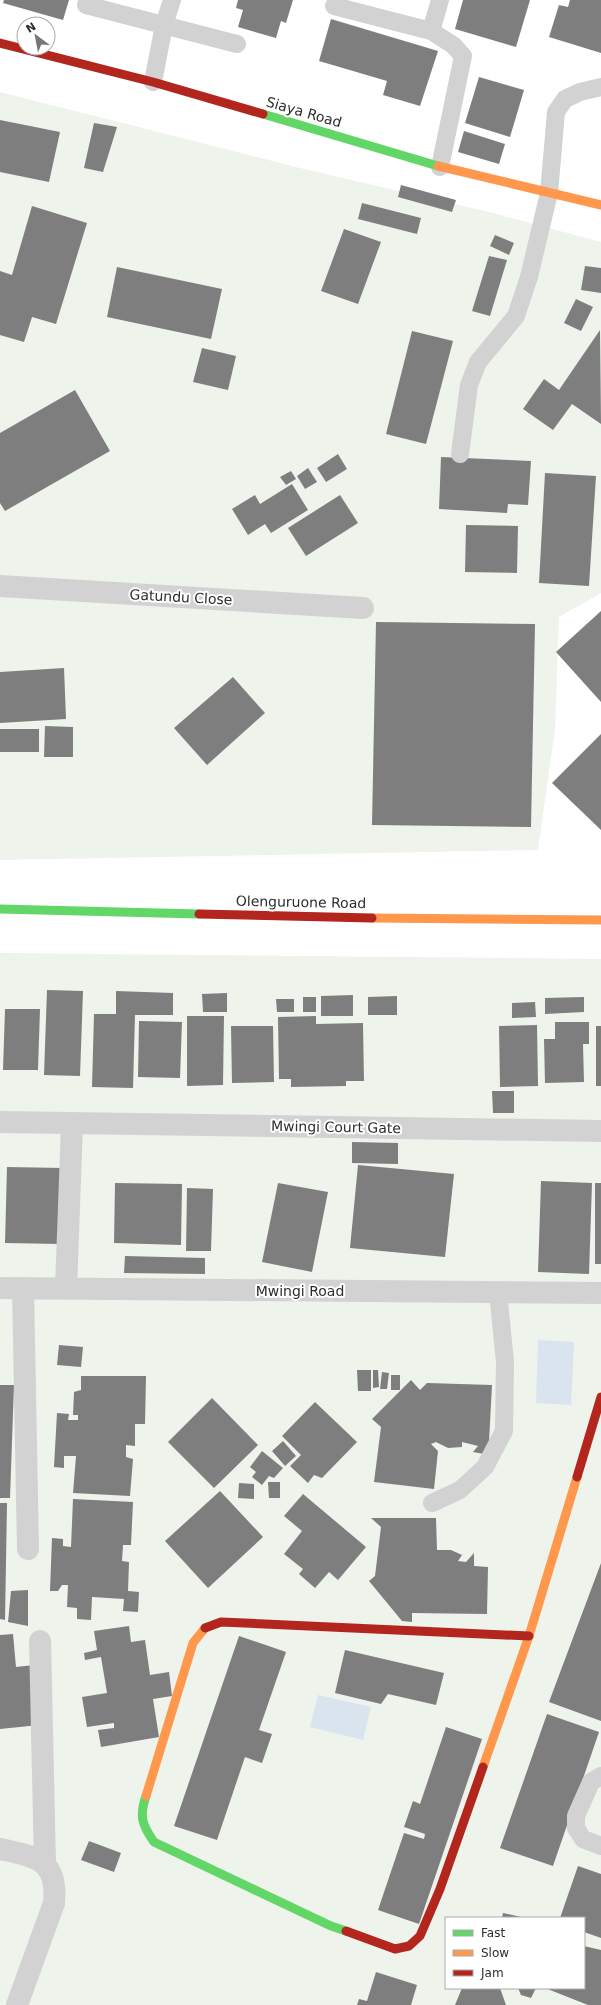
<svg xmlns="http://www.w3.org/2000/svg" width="601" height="2005" font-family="'DejaVu Sans',sans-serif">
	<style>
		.green { fill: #eef3ec; fill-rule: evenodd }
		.water { fill: #dae4ef }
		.building { fill: #7e7e7e }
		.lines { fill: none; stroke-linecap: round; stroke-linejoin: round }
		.lane { stroke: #d2d2d2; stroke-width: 18 }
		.street { stroke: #d2d2d2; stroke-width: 22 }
		.fast { stroke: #63d668; stroke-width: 9 }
		.slow { stroke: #ff974d; stroke-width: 9 }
		.jam { stroke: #b3261e; stroke-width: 9 }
		.labels { text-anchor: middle; stroke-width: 4; stroke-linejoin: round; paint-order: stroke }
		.street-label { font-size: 14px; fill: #2d2d2d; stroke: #fff }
	</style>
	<rect width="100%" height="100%" fill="#fff"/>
	<path class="green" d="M0 92 300 168 489 212 601 242V593L559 617 555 729 538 850 0 860Z
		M0 953 601 959V2005H0ZM446 1918H584V1988H446Z"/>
	<path class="water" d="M538 1340 574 1342 571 1405 536 1403Z
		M318 1695 371 1707 363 1740 310 1727Z"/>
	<path class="building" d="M4 0H69L63 20 3 3Z
		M238 0H293L286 23 281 21 276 38 238 27 243 10 236 8Z
		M463 0H530L516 47 455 29Z
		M570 0H601V53L549 37 559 5 568 7Z
		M331 19 438 51 420 106 383 95 387 81 319 61Z
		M479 77 524 90 510 137 465 123Z
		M0 120 60 132 49 182 0 172Z
		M94 123 117 127 103 172 84 168Z
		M464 131 505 144 499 164 458 152Z
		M401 185 456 200 452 212 398 197Z
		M362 203 421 218 417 234 358 219Z
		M32 206 87 223 56 324 32 317 24 342 0 335V271L12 275Z
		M344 229 381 242 358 304 321 291Z
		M495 235 514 243 509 255 490 246Z
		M489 256 507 260 490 316 472 311Z
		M585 266 601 268V293L581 290Z
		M117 267 222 289 211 339 107 317Z
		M576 299 593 307 581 331 564 323Z
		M600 330 601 424 572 404 553 430 523 409 544 379 559 390Z
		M412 331 453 341 426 444 386 434Z
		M202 348 236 356 228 390 193 382Z
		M75 390 110 451 5 511 0 503V433Z
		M338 454 347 469 326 482 317 468Z
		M441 457 531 461 528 505 508 504 507 513 439 509Z
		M308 468 317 482 305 489 297 476Z
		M291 471 296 479 286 485 280 477Z
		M545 473 596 476 589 586 539 583Z
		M292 484 308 510 271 533 265 524 248 535 232 509 255 495 260 504Z
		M340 495 358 523 306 556 288 528Z
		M466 525 518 526 517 573 465 572Z
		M601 611V702L556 652Z
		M376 622 535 624 531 827 372 825Z
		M64 668 66 719 0 723V672Z
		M233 677 265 713 207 765 174 728Z
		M45 726 73 727V757H44Z
		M0 729H39V752H0Z
		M601 734V830L552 783Z
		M47 990 83 991 80 1076 44 1075Z
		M116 991 173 993V1015H135L133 1088 92 1087 94 1014H116Z
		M227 993V1012H203L202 994Z
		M353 995V1016H321V996Z
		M397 996V1015H368V997Z
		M303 997H316V1012H303Z
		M584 997V1012L545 1014V998Z
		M276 999H294V1012H277Z
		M535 1002 536 1017 512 1018V1003Z
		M5 1009H40L38 1070H3Z
		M187 1016H224L223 1085 187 1086Z
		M316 1016V1024L363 1023 364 1081H346V1086L291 1087V1079H279L278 1017Z
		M139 1021 182 1022 180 1078 138 1077Z
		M555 1022H589V1044H583L584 1082 545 1083 544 1039H555Z
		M537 1025 538 1086 500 1087 499 1026Z
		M231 1026H273L274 1082 232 1083Z
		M596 1026H601V1086H596Z
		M492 1091H514V1113H493Z
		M352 1142 398 1143V1164L352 1163Z
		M358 1165 454 1174 445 1257 350 1248Z
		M7 1167 63 1168 61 1244 5 1243Z
		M541 1181 592 1183 589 1274 538 1272Z
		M115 1183 182 1184 181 1245 114 1243Z
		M278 1183 328 1192 312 1272 262 1262Z
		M595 1183H601V1264H595Z
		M187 1188 213 1189 211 1251H186Z
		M125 1256 205 1258V1274L124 1273Z
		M59 1345 83 1347 81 1367 57 1365Z
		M357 1370H371V1391H358Z
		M373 1370H378L379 1387 373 1388Z
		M382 1372 389 1373 387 1389H380Z
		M391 1375H400V1390H391Z
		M81 1376H146L145 1424H135V1446L126 1445V1457L133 1459 130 1496 73 1493 76 1456H64V1468L54 1467 57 1413 69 1414 68 1420H78V1415H73L74 1392 81 1390Z
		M411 1380 420 1390 427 1383 492 1385 489 1442 484 1454 473 1452 478 1446 462 1442V1447L448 1448 436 1442 431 1444 438 1451 434 1489 374 1482 381 1427 372 1419Z
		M0 1385H14L10 1498H0Z
		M212 1398 258 1445 214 1488 168 1442Z
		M315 1402 357 1442 322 1478 314 1475 308 1483 290 1466 301 1455 282 1436Z
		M283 1441 296 1456 285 1466 272 1451Z
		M262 1451 283 1468 274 1478 269 1476 262 1485 252 1477 256 1472 250 1467Z
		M268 1482H280V1498H269Z
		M239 1483 254 1484V1499L238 1498Z
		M220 1491 263 1537 208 1588 165 1541Z
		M303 1494 366 1547 338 1580 329 1572 315 1588 299 1574 303 1569 284 1554 302 1531 284 1516Z
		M73 1499 133 1502 131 1545H123L122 1561 129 1562 128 1591 139 1592 138 1612 123 1611 124 1599 92 1597 91 1620 77 1619V1608L67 1607 68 1585H62L58 1591H50L52 1538 63 1539V1546L71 1547Z
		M0 1503H7L5 1620 0 1619Z
		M371 1518H436L437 1550H451L462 1555 458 1561 466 1562 474 1553V1566L488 1567 487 1614 412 1613V1622L402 1621 369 1581 375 1576 381 1527Z
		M601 1563V1721L549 1702Z
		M28 1590V1626L8 1622 11 1591Z
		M129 1626 131 1642 145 1640 150 1675 169 1672 172 1696 153 1699 159 1737 101 1747 98 1730 114 1728V1723L87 1727 82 1697 107 1693 101 1657 85 1660 84 1653 97 1650 94 1631Z
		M13 1634 16 1667 34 1665 39 1725 0 1729V1635Z
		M239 1636 286 1652 259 1730 272 1734 262 1763 245 1757 217 1840 174 1826Z
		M345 1650 444 1673 436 1705 388 1694 381 1704 335 1693Z
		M547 1714 599 1732 553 1866 500 1848Z
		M446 1727 482 1739 419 1924 378 1910 404 1833 424 1839 425 1834 404 1827 413 1801 420 1804Z
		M89 1841 121 1853 114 1872 81 1860Z
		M578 1866 601 1874V1938L584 1932V1918H560Z
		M503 1913 521 1917V1918H502Z
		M584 1946 601 1950V2005H588L545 1988H584Z
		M376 1972 417 1985 411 2005H357L359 1999 367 2001Z
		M462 1988H500L506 2005H455Z
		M518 1988H536L531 1998 521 1995Z"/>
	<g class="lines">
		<path class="lane" d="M440 0 431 31 453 45 463 56 440 167
			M86 5 237 44
			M334 6 431 31
			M153 82 164 25 172 0
			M460 454 469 385 478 362 516 316 529 277 549 193 556 112 565 99 580 92 601 87
			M432 1503 460 1490 485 1467 504 1431 505 1362 498 1292
			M601 1776 591 1782 576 1816V1828L583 1839 601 1846"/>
		<path class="street" d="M0 586 363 608
			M0 1122 601 1131
			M0 1288 601 1293
			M23 1288 28 1549
			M66 1289 72 1124
			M40 1641 45 1864
			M0 1849C36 1857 58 1859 54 1903L17 2005"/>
		<path class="fast" d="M263 114 438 166
			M0 909 199 914
			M146 1796C139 1816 142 1825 154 1842L331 1926 346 1931"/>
		<path class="slow" d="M438 166 601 205
			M372 918 601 920
			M483 1767 529 1636 577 1477
			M146 1796 193 1643 205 1628"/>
		<path class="jam" d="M0 43 153 82 263 114
			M199 914 372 918
			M577 1477 601 1397
			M205 1628 221 1622 529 1636
			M346 1931 395 1949 409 1946 420 1936 440 1889 483 1767"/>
	</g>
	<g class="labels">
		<g class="street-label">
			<text transform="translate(304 112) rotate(16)" y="5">Siaya Road</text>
			<text transform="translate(181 597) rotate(3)" y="5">Gatundu Close</text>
			<text transform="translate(301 902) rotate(1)" y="5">Olenguruone Road</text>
			<text transform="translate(336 1127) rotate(1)" y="5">Mwingi Court Gate</text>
			<text x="300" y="1296">Mwingi Road</text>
		</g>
	</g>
	<rect x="445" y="1917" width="140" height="72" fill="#ffffff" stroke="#ababab"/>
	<rect x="453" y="1930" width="20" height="6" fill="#63d668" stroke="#ababab"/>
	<text x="481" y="1937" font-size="12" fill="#2d2d2d">Fast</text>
	<rect x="453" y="1950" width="20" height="6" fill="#ff974d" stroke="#ababab"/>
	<text x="481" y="1957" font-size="12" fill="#2d2d2d">Slow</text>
	<rect x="453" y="1970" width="20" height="6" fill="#b3261e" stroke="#ababab"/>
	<text x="481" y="1977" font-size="12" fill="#2d2d2d">Jam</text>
	<g transform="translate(36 36) rotate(328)"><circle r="19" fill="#ffffff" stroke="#ababab"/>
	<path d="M0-3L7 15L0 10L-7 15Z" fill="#767676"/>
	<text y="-6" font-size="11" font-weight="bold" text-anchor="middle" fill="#2d2d2d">N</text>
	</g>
</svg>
